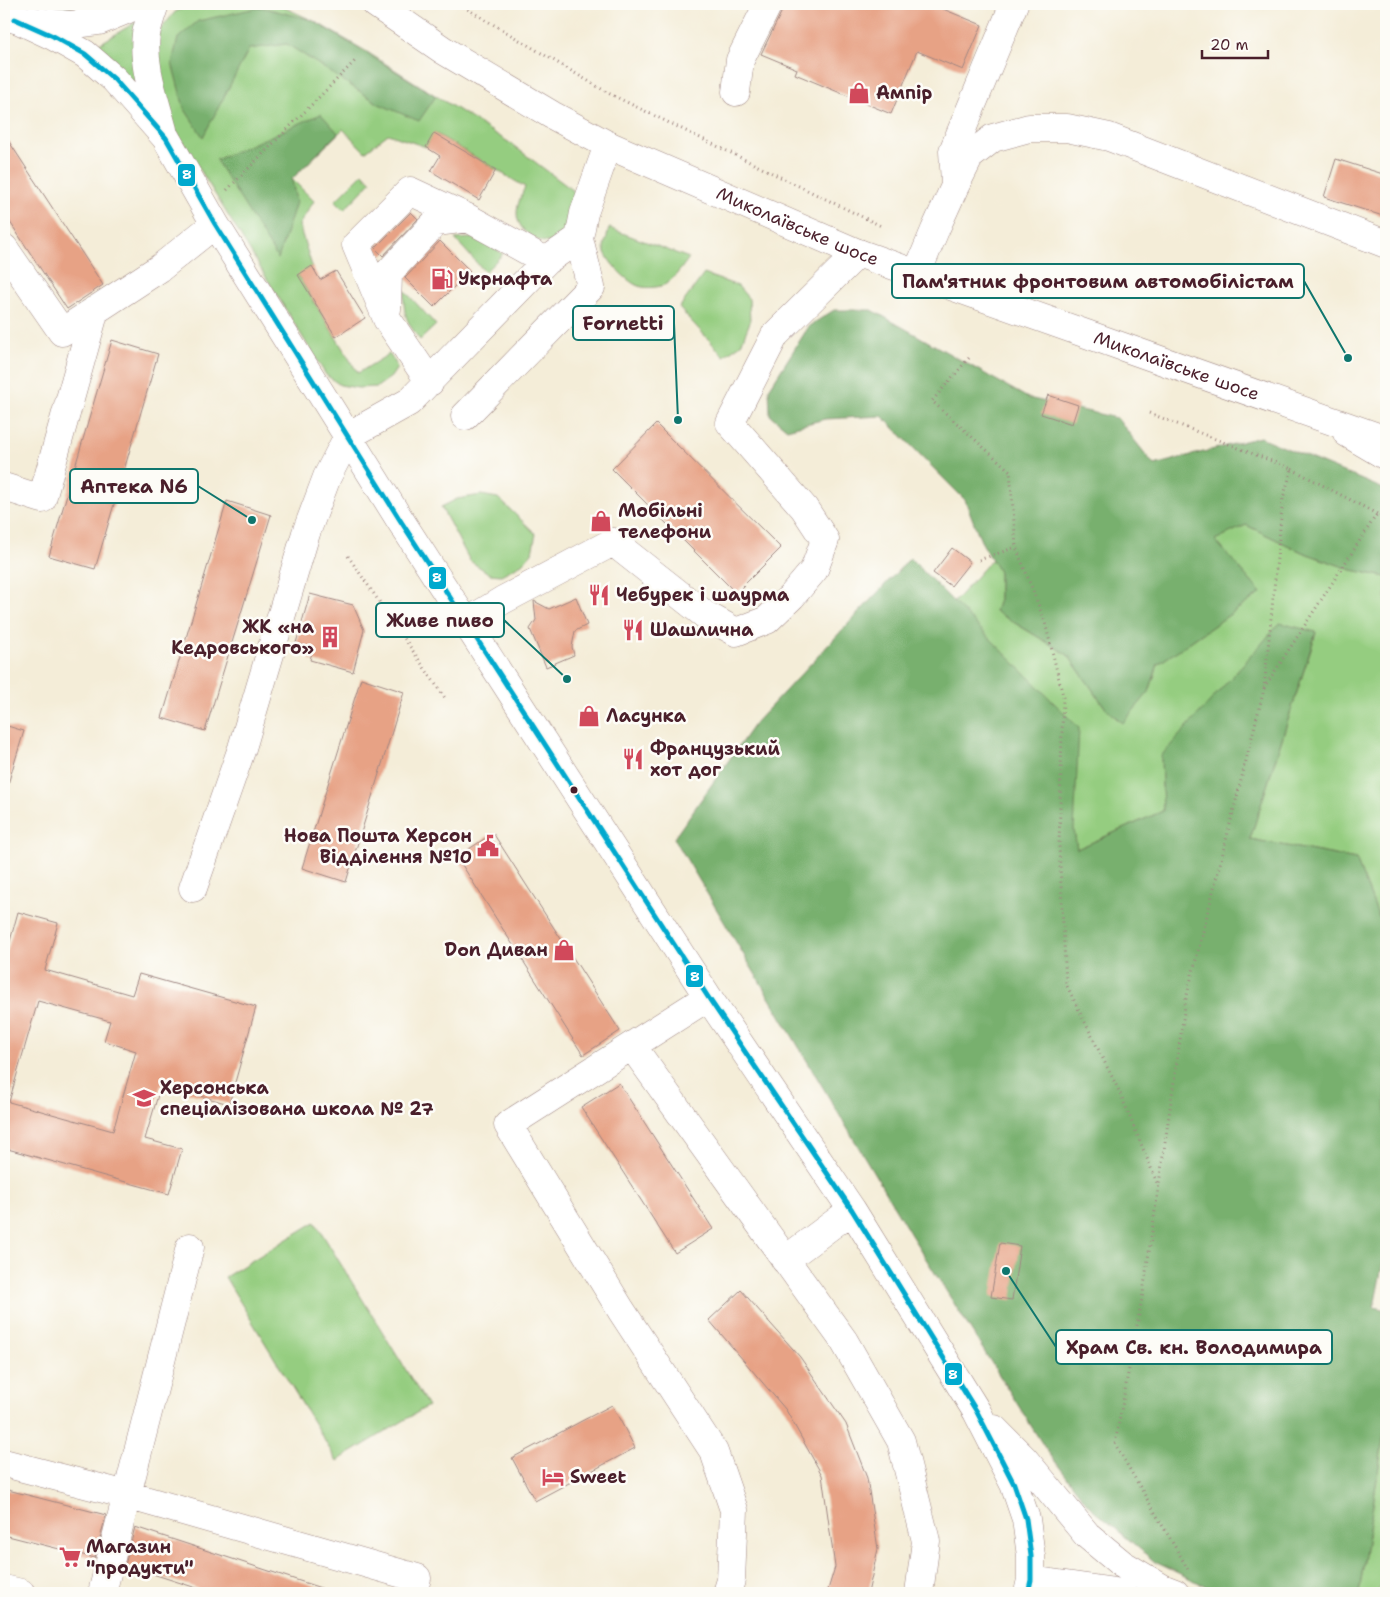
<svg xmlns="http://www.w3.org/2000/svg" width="1390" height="1597" font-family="'Shantell Sans',sans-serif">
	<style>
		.green { fill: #95cd80; stroke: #707656 }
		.forest { fill: #78b06e; stroke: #61684c }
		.building { fill: #e7a285; fill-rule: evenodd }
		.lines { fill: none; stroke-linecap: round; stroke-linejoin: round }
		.minor-casing { stroke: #9f8682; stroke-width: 29 }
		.major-casing { stroke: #9f8682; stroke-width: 29 }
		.path { stroke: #9f8682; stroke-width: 3; stroke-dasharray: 1 4; stroke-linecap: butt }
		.minor { stroke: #fff; stroke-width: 28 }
		.major { stroke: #fff; stroke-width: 28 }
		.bus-1-casing { stroke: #fdfcf7; stroke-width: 9 }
		.bus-1 { stroke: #00a9ce; stroke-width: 5 }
		.bus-dot { fill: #4a1f2b; stroke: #fdfcf7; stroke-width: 2 }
		.labels { text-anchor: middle; stroke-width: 5; stroke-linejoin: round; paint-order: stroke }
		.poi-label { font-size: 18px; font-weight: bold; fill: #4a1f2b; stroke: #fdfcf7; text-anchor: start }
		.street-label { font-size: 18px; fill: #4a1f2b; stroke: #fdfcf7 }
		.leader { fill: none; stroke: #0f766e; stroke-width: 2 }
		.callout-dot { fill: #0f766e; stroke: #fdfcf7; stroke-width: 2 }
		.callout { fill: #fdfcf7; stroke: #0f766e; stroke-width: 2 }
		.callout-label { font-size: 19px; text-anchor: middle; font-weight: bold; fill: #4a1f2b }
		.line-badge { stroke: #fdfcf7; stroke-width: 2 }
		.badge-label { font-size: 14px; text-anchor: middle; font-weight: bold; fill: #fff }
	</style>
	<rect width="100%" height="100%" fill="#fdfcf7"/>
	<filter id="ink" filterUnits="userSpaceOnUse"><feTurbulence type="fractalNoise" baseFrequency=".02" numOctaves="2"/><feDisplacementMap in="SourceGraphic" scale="10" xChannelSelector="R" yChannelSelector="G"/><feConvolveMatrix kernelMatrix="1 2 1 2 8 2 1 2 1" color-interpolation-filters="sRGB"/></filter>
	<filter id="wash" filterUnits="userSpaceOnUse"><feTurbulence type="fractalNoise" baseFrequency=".0096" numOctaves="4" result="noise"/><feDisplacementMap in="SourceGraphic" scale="20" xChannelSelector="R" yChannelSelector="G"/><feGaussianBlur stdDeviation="1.12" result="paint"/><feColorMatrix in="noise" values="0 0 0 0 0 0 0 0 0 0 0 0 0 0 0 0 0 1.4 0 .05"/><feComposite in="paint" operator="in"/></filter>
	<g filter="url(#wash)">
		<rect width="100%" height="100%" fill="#f4edd8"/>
		<path class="green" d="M26 4H83C62 11 47 8 26 4Z
			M191 4H276L312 20 364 50 510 143 575 192 579 200C575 213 572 231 560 239 544 250 517 232 517 214 517 204 521 196 525 187L435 133 426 147 388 134 365 152 343 129 292 179 314 201 299 225 312 266 298 276 358 373 389 354 395 362 397 368 391 377 377 387 358 388 340 385 326 375 161 106 155 76 160 30 175 12Z
			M139 20 138 79 130 83 96 46Z
			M363 173 371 182 344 210 335 201Z
			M609 228 689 258C683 266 675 278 666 284 659 288 643 289 636 285 626 280 604 259 604 247 605 241 608 234 609 228Z
			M472 238 489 245 503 254 485 272 455 239Z
			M704 274 738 286 749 299 750 322 741 344 724 356 679 308Z
			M404 290 436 325 420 340C406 321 403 314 404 290Z
			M481 495 498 498 536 534 532 553 522 564 501 575 490 574 470 561 441 507 457 499Z
			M1246 525 1302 552 1352 570 1386 577V931L1384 930 1356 859 1250 839 1316 633 1161 756 1163 811 1077 849 1074 830 954 602 992 559 999 572V600L995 611 1068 655 1107 710 1122 723 1149 692 1158 664 1261 593 1214 540Z
			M315 1222 428 1406 337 1461 225 1277Z
			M1386 1421V1578L1377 1593H1359Z"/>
		<path class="forest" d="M261 7 312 20 436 96 419 121 379 104 287 44 249 49 203 137 184 108 172 63 178 38 198 21Z
			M321 114 338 133 292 179 296 202 278 259 216 160Z
			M834 310H872L1028 398 1117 418 1154 465 1260 437 1386 490V577L1352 570 1302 552 1246 525 1215 540 1261 593 1158 664 1149 692 1123 723 1107 710 1068 655 995 611 999 600V572L981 541 965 500 882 416 825 419 787 429 770 415 769 389 809 326Z
			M910 558 1079 728 1074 830 1077 849 1163 811 1161 756 1280 623 1316 632 1250 839 1356 859 1384 930 1386 931V1246L1374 1307 1386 1310V1421L1359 1593H1234L1214 1590 1155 1562 1088 1505 1045 1448 911 1235 674 838 755 723Z"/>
		<g id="blocks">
			<path class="building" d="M784 4H931L982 25 963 70 917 51 891 114 795 74 797 69 761 54 782 11Z
				M434 133 496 170 479 200 431 171 440 156 426 147Z
				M4 134 103 285 67 309 4 213Z
				M1336 159 1386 175V217L1324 197Z
				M411 212 418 219 383 256 375 248Z
				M440 241 470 271 434 307 405 278Z
				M312 266 320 280 336 271 365 318 336 337 298 275Z
				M112 340 158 354 95 569 49 556Z
				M1048 395 1078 405 1072 424 1041 414Z
				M656 424 781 548 736 593 612 469Z
				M227 501 271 515 205 731 162 718Z
				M952 548 970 562 951 586 933 573Z
				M310 594 353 605 364 630 353 672 310 660 313 648 296 643Z
				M576 597 587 625 575 631 572 647 574 655 546 667 530 629 536 620 534 601 549 609Z
				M361 678 404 692 346 882 302 868Z
				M4 725 24 731 8 784 4 783Z
				M493 833 620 1031 583 1055 457 857Z
				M18 912 58 923 45 970 132 995 139 974 256 1007 229 1104 161 1085 145 1139 182 1149 169 1194 4 1148V963ZM38 1001 110 1021 104 1041 136 1051 113 1131 9 1102Z
				M619 1083 713 1229 675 1253 581 1107Z
				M1000 1243 1020 1246 1012 1300 991 1297Z
				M741 1290 800 1357 846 1424 867 1478 878 1549 868 1593H827L835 1567 822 1475 786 1410 709 1320Z
				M612 1405 635 1448 535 1501 512 1458Z
				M4 1489 106 1515 95 1558 4 1535Z
				M135 1527 327 1590V1593H212L125 1565Z"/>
		</g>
	</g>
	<g filter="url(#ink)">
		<use href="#blocks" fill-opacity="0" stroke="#9f8682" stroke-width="1"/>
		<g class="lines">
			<g class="minor-casing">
				<path id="minor" d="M155 4C152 13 148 24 146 34 142 66 155 99 163 130
					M21 21 53 36 85 54 114 79 166 138 215 224 400 520 708 997 852 1210 977 1412 1014 1484 1026 1519 1031 1556V1580L1028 1593
					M736 92 740 60 768 4
					M955 182 953 151 1014 4
					M4 248 62 332 160 268 215 224
					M917 273 935 230 955 186 970 156 993 138 1029 128H1067L1109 137 1386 244
					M387 309 388 273 436 222 468 218
					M430 382 387 319 356 245 410 191 468 218 546 261
					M465 416 591 287 579 238 584 213 608 145
					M1347 433 1386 456
					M4 487 42 499 95 310
					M467 622 503 600 613 542 704 614 736 632 767 620 792 596 814 570 825 540 804 508 730 423 775 335 858 253
					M193 888 242 748 306 533 327 477 348 436 409 402 546 261 579 238
					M708 997 508 1125 621 1310 714 1452 734 1510 731 1580 727 1593
					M632 1046 844 1341 901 1441 926 1541 919 1593
					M785 1260 852 1210
					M994 1429 1024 1459 1087 1535 1122 1564 1162 1588 1175 1593
					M4 1463 127 1495 417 1578 413 1593
					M1031 1580 1122 1593
					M4 1589 21 1593
					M102 1593 190 1247"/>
			</g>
			<g class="major-casing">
				<g id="major">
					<path id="s1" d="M376 4 443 50 552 115 608 145 858 253 1386 440"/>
					<path d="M4 16 15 19 70 25 99 21 126 10 138 4"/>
				</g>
			</g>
			<path class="path" d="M459 4 610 94 881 226
				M227 190 356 60
				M969 358 932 401 1010 471 1016 547 1045 622 1063 696 1059 845 1066 984 1120 1093 1158 1185
				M1149 413 1292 469 1283 498 1264 689 1186 999 1143 1293 1115 1444 1189 1571
				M1292 469 1377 514
				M348 556 445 698
				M979 560 1016 547
				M1264 688 1377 514 1386 517"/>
			<use href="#minor" class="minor"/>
			<use href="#major" class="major"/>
			<g class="bus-1-casing">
				<path id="bus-1" d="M15 19 53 36 85 54 114 79 166 138 215 224 400 520 708 997 852 1210 977 1412 1014 1484 1026 1519 1031 1556V1580L1028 1593"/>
			</g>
			<use href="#bus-1" class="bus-1"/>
		</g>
	</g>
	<defs>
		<g id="shop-bare" transform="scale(1.725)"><path d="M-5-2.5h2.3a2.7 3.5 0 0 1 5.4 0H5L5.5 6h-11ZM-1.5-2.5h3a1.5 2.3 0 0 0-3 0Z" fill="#d1495b" stroke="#fdfcf7" stroke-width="2.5" paint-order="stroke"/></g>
		<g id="fuel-bare" transform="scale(1.725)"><path d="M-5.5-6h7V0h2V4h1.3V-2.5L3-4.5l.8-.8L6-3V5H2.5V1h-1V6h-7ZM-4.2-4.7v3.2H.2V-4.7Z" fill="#d1495b" stroke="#fdfcf7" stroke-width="2.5" paint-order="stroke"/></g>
		<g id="restaurant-bare" transform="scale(1.725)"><path d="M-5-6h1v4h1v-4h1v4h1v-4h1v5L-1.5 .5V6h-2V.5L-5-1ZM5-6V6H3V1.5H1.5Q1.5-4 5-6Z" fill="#d1495b" stroke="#fdfcf7" stroke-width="2.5" paint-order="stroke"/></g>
		<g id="building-bare" transform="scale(1.725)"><path d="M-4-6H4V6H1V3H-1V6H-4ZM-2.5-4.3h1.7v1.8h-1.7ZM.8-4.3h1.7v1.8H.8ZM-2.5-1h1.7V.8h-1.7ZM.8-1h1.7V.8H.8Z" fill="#d1495b" stroke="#fdfcf7" stroke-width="2.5" paint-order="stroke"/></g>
		<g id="civic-bare" transform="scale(1.725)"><path d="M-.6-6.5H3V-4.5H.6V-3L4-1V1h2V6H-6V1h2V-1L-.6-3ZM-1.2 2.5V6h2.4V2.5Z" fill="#d1495b" stroke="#fdfcf7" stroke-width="2.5" paint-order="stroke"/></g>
		<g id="school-bare" transform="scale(1.725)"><path d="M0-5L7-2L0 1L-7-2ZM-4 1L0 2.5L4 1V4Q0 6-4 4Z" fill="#d1495b" stroke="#fdfcf7" stroke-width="2.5" paint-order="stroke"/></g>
		<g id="hotel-bare" transform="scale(1.725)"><path d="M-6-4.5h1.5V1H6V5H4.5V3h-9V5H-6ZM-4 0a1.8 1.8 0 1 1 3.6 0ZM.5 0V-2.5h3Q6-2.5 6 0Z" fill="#d1495b" stroke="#fdfcf7" stroke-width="2.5" paint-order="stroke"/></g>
		<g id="supermarket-bare" transform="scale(1.725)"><path d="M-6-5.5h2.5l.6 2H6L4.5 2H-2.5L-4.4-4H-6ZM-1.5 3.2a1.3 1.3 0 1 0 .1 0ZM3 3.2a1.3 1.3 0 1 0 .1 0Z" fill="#d1495b" stroke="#fdfcf7" stroke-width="2.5" paint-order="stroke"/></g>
	</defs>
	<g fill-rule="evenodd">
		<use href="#shop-bare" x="859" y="93"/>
		<use href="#fuel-bare" x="442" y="279"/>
		<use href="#shop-bare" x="601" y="521"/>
		<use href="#restaurant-bare" x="599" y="595"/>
		<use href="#restaurant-bare" x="633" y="630"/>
		<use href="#building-bare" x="330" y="637"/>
		<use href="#shop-bare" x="589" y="716"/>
		<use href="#restaurant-bare" x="633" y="759"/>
		<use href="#civic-bare" x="488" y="846"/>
		<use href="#shop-bare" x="564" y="950"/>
		<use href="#school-bare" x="144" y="1098"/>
		<use href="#hotel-bare" x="553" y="1477"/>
		<use href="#supermarket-bare" x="70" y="1557"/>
	</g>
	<circle class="bus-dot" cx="574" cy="790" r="4.5"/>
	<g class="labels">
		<g class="poi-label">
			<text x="876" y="99">Ампір</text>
			<text x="458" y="285">Укрнафта</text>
			<text x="618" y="517">Мобільні<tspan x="618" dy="21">телефони</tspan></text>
			<text x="616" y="601">Чебурек і шаурма</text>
			<text x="314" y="633" text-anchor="end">ЖК «на<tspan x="314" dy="21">Кедровського»</tspan></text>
			<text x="650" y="636">Шашлична</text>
			<text x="606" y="722">Ласунка</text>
			<text x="650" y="755">Французький<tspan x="650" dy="21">хот дог</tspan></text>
			<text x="472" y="842" text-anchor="end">Нова Пошта Херсон<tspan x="472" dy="21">Відділення №10</tspan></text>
			<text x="548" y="956" text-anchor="end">Don Диван</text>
			<text x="160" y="1094">Херсонська<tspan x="160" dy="21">спеціалізована школа № 27</tspan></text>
			<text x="570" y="1483">Sweet</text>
			<text x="86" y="1553">Магазин<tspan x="86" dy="21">"продукти"</tspan></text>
		</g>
		<g class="street-label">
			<text dy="6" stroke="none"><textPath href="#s1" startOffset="478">Миколаївське шосе</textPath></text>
			<text dy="6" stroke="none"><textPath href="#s1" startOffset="882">Миколаївське шосе</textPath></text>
		</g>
	</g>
	<path class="leader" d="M1348 358L1304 281M678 420L674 323M252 520L198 486M567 679L504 620M1006 1271L1056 1347"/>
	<g class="callout-dot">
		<circle cx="1348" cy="358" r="5"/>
		<circle cx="678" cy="420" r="5"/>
		<circle cx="252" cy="520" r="5"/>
		<circle cx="567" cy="679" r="5"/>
		<circle cx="1006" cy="1271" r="5"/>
	</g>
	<g class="callout">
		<rect x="892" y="264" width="412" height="34" rx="5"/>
		<rect x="573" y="306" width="101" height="34" rx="5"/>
		<rect x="70" y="469" width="128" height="34" rx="5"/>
		<rect x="376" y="603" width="128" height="34" rx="5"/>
		<rect x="1056" y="1330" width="276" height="34" rx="5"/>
	</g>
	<g class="callout-label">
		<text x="1098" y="288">Пам'ятник фронтовим автомобілістам</text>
		<text x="623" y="330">Fornetti</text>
		<text x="134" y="493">Аптека N6</text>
		<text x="440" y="627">Живе пиво</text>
		<text x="1194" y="1354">Храм Св. кн. Володимира</text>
	</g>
	<g class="line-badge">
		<rect x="177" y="163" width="19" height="24" rx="5" fill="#00a9ce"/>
		<rect x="428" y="566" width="19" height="24" rx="5" fill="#00a9ce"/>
		<rect x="685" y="964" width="19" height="24" rx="5" fill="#00a9ce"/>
		<rect x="944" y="1362" width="19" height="24" rx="5" fill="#00a9ce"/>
	</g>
	<g class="badge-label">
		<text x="187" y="179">8</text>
		<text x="437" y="582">8</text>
		<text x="695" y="981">8</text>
		<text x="953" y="1379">8</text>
	</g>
	<rect width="1390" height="1597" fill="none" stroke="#fdfcf7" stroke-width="20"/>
	<path d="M1202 50v8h66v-8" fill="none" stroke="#4a1f2b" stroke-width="2.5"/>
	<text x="1210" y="50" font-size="15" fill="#4a1f2b" stroke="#fdfcf7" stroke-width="4" paint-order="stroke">20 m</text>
</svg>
